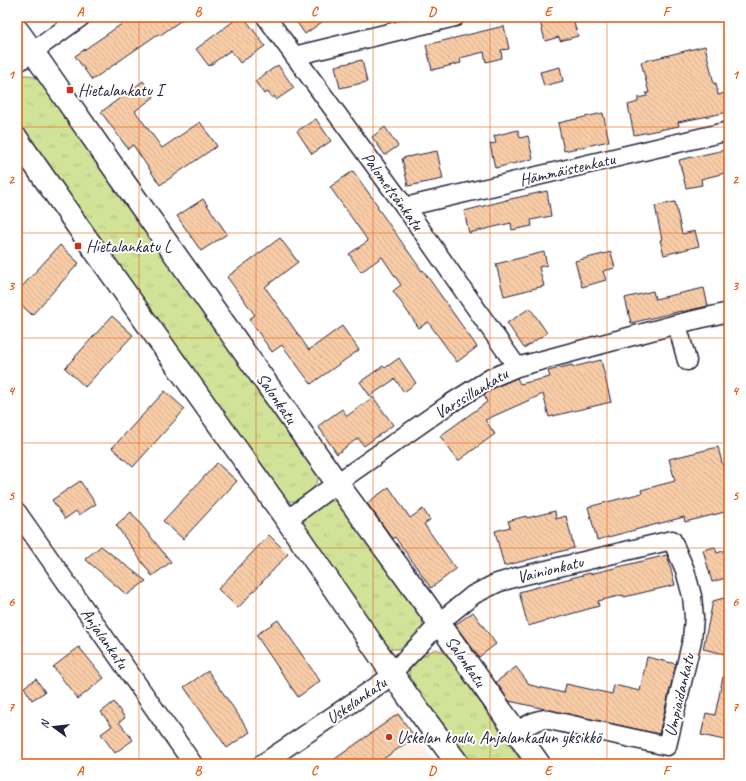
<svg xmlns="http://www.w3.org/2000/svg" width="746" height="781" font-family="Caveat,sans-serif">
	<style>
		.built { fill: #fdf0e5 }
		.park { fill: url(#park-tufts); stroke: #7a826a }
		.building { fill: url(#building-back-hatch); stroke: #22223b }
		.lines { fill: none; stroke-linecap: round; stroke-linejoin: round }
		.minor-casing { stroke: #22223b; stroke-width: 21 }
		.major-casing { stroke: #22223b; stroke-width: 25 }
		.minor { stroke: #fff; stroke-width: 18 }
		.major { stroke: #fff; stroke-width: 22 }
		.grid { fill: none; stroke: #e8590c; stroke-width: 1; stroke-opacity: 0.55 }
		.poi-dot { fill: #c8321e; stroke: #fff; stroke-width: 1.5 }
		.labels { text-anchor: middle; stroke-width: 4; stroke-linejoin: round; paint-order: stroke }
		.poi-label { font-size: 17px; fill: #22223b; stroke: #fff; text-anchor: start }
		.street-label { font-size: 17px; fill: #22223b; stroke: #fff }
		.neatline { fill: none; stroke: #e8590c; stroke-width: 1.5 }
		.grid-label { font-size: 13px; text-anchor: middle; font-weight: bold; fill: #e8590c }
	</style>
	<defs>
		<pattern id="park-tufts" width="24" height="20" patternUnits="userSpaceOnUse"><rect width="24" height="20" fill="#d1e398"/><path d="M3 7l-1-3M5 7V3M7 7l1-3M15 17l-1-3M17 17v-4M19 17l1-3" fill="none" stroke="#b3c284"/></pattern>
		<pattern id="building-back-hatch" width="6" height="6" patternUnits="userSpaceOnUse"><rect width="6" height="6" fill="#f8cca7"/><path d="M-1 5l2 2M0 0l6 6M5-1l2 2" fill="none" stroke="#d4af91"/></pattern>
	</defs>
	<rect width="100%" height="100%" fill="#fff"/>
	<filter id="ink" filterUnits="userSpaceOnUse"><feTurbulence type="fractalNoise" baseFrequency=".025" numOctaves="2"/><feDisplacementMap in="SourceGraphic" scale="8" xChannelSelector="R" yChannelSelector="G"/><feConvolveMatrix kernelMatrix="1 2 1 2 8 2 1 2 1" color-interpolation-filters="sRGB"/></filter>
	<g filter="url(#ink)">
		<path class="built" d="M398 710 436 764H325Z"/>
		<path class="park" d="M24 75H29L38 79 317 471C322 487 306 493 295 501 289 502 285 500 280 496L17 127V80Z
			M330 501H335L341 505 422 620 423 626 419 632 399 649H392L386 646 304 531 303 523 306 518Z
			M435 649 442 651 446 654 523 764H469L411 682C411 679 409 676 409 673 409 664 428 653 435 649Z"/>
		<path class="building" d="M132 17H186L159 36 158 34 92 80 75 56Z
			M239 17H244L265 46 240 63 231 50 209 66 196 49Z
			M293 17H329L305 34Z
			M539 17H572L578 36 560 41 559 37 545 41Z
			M504 26 509 49 501 50 502 58 486 62 484 52 460 58 461 63 432 70 426 45Z
			M705 46 714 84 716 83 718 95 725 93 729 112 678 122 679 126 634 135 628 105 638 102V98L647 96 646 93H649L641 62Z
			M362 60 367 82 340 88 335 66Z
			M278 65 294 88 276 100 274 96 272 98 268 92 264 94 255 81Z
			M560 67 563 81 544 86 540 72Z
			M143 81 154 97 135 111 162 148 200 122 217 146 160 185 133 145 128 149 101 112Z
			M603 113 609 141 564 151 558 123Z
			M316 119 331 141 312 154 297 131Z
			M385 127 398 146 385 155 372 137Z
			M518 130 520 138 528 136 533 159 495 168 490 144 496 143 494 136Z
			M729 149V172L701 179 702 185 686 188 679 160Z
			M437 151 443 179 408 186 402 158Z
			M353 171 378 206 377 207 422 271 423 270 477 347 457 362 428 322 419 328 393 291 401 285 382 257 361 272 349 254 368 241 330 187Z
			M547 191 551 216 531 220 532 226 512 230 511 223 469 233 464 211 507 200H506Z
			M203 199 227 234 201 251 177 216Z
			M675 202 682 234 695 231 699 246 664 255 660 240H662L655 206Z
			M280 238 298 262 265 287 309 350 342 326 359 350 311 384 282 345 272 352 249 319 255 315 227 277Z
			M60 245 79 263 32 315 17 301V292Z
			M544 252 547 265 539 267 544 286 504 296 496 264Z
			M611 252 615 268 603 271 606 280 582 287 575 261Z
			M704 288 708 306 681 312V311L631 323 625 298 653 291 655 299Z
			M530 308 547 333 524 348 507 323Z
			M112 316 133 335 85 387 65 368Z
			M399 358 416 383 404 392 395 379 370 396 360 382 383 366 385 368Z
			M601 360 611 402 549 417 543 394 485 420 495 434 458 461 440 436 487 402 484 395 496 387 517 378 520 384 550 377 548 371 572 365 573 367Z
			M165 391 185 409 133 467 112 448Z
			M373 397 393 425 364 446 358 438 337 454 318 426 342 409 347 416Z
			M718 447 729 491V511L685 522 684 517 597 540 588 507 642 493 641 490 675 481 669 459Z
			M217 463 237 481 183 539 163 521Z
			M80 481 96 504 79 515 76 511 65 519 52 500Z
			M389 487 410 518 423 509 430 520 424 524 456 569 431 588 395 537 393 539 367 503Z
			M555 511 556 519 566 516 574 548 504 566 495 531 510 527 508 521 526 516 527 518Z
			M131 512 171 562 152 576 116 525Z
			M269 535 288 554 238 608 218 589Z
			M101 546 146 581 127 595 85 559Z
			M715 547 717 553 729 549V577L712 582 703 550Z
			M667 555 675 585 624 597 623 595 598 601 599 606 528 626 519 592 590 573V574Z
			M724 598 729 619V655L703 649 713 601Z
			M473 612 496 644 479 657 455 625Z
			M278 620 320 681 298 697 256 635Z
			M79 647 104 678 78 699 53 667Z
			M647 657 676 664 659 734 509 701 496 682 516 667 530 685 564 693 566 684 612 694 614 685 640 691Z
			M208 671 250 732 227 748 184 687Z
			M723 677 729 678V741L701 735 706 713 715 715Z
			M36 679 45 692 32 700 24 687Z
			M114 702 125 718 119 722 133 740 115 753 101 734 112 726 101 712Z
			M398 714 415 737 376 764H328Z"/>
		<g class="lines">
			<g class="minor-casing">
				<path id="minor" d="M266 17 405 207 517 367
					M294 56 455 17
					M17 63 81 17
					M405 207 729 131
					M677 324 687 361
					M17 512 193 764
					M287 520 337 483 448 405 491 378 517 367 677 324 729 312
					M262 764 383 682 392 673 446 617 473 595 497 583 517 577 672 540 685 570 692 596 694 617 692 640 667 746 545 719C534 720 526 726 516 732"/>
			</g>
			<g class="major-casing">
				<path id="major" d="M17 30 33 52 128 188 337 483 424 602 539 764
					M17 139 79 228 287 520 407 695 458 764"/>
			</g>
			<use href="#minor" class="minor"/>
			<use href="#major" class="major"/>
		</g>
	</g>
	<path class="grid" d="M139 17V764M256 17V764M373 17V764M490 17V764M607 17V764M17 127H729M17 233H729M17 338H729M17 443H729M17 548H729M17 654H729"/>
	<g class="poi-dot">
		<rect x="66" y="86" width="8" height="8" rx="2"/>
		<rect x="74" y="242" width="8" height="8" rx="2"/>
		<circle cx="389" cy="737" r="4"/>
	</g>
	<g class="labels">
		<g class="poi-label">
			<text x="78" y="96">Hietalankatu I</text>
			<text x="86" y="252">Hietalankatu L</text>
			<text x="397" y="743">Uskelan koulu, Anjalankadun yksikkö</text>
		</g>
		<g class="street-label">
			<text transform="translate(567 169) rotate(-13)" y="6">Hämmäistenkatu</text>
			<text transform="translate(393 191) rotate(54)" y="6">Palometsänkatu</text>
			<text transform="translate(471 393) rotate(-31)" y="6">Varssillankatu</text>
			<text transform="translate(277 398) rotate(55)" y="6">Salonkatu</text>
			<text transform="translate(550 569) rotate(-14)" y="6">Vainionkatu</text>
			<text transform="translate(105 638) rotate(55)" y="6">Anjalankatu</text>
			<text transform="translate(466 661) rotate(55)" y="6">Salonkatu</text>
			<text transform="translate(679 695) rotate(-77)" y="6">Umpiaidankatu</text>
			<text transform="translate(356 700) rotate(-35)" y="6">Uskelankatu</text>
		</g>
	</g>
	<rect width="746" height="781" fill="none" stroke="#fff" stroke-width="44"/>
	<g transform="translate(54 727) rotate(285)" stroke="#ffffff" stroke-width="3" paint-order="stroke">
	<path d="M0-3L7 15L0 10L-7 15Z" fill="#22223b"/>
	<text y="-6" font-size="11" font-weight="bold" text-anchor="middle" fill="#22223b">N</text>
	</g>
	<rect x="22" y="22" width="702" height="737" class="neatline"/>
	<g class="grid-label">
		<text x="80" y="16">A</text>
		<text x="198" y="16">B</text>
		<text x="314" y="16">C</text>
		<text x="432" y="16">D</text>
		<text x="548" y="16">E</text>
		<text x="666" y="16">F</text>
		<text x="11" y="79">1</text>
		<text x="735" y="79">1</text>
		<text x="11" y="184">2</text>
		<text x="735" y="184">2</text>
		<text x="11" y="290">3</text>
		<text x="735" y="290">3</text>
		<text x="11" y="395">4</text>
		<text x="735" y="395">4</text>
		<text x="11" y="500">5</text>
		<text x="735" y="500">5</text>
		<text x="11" y="606">6</text>
		<text x="735" y="606">6</text>
		<text x="11" y="711">7</text>
		<text x="735" y="711">7</text>
		<text x="80" y="775">A</text>
		<text x="198" y="775">B</text>
		<text x="314" y="775">C</text>
		<text x="432" y="775">D</text>
		<text x="548" y="775">E</text>
		<text x="666" y="775">F</text>
	</g>
</svg>
